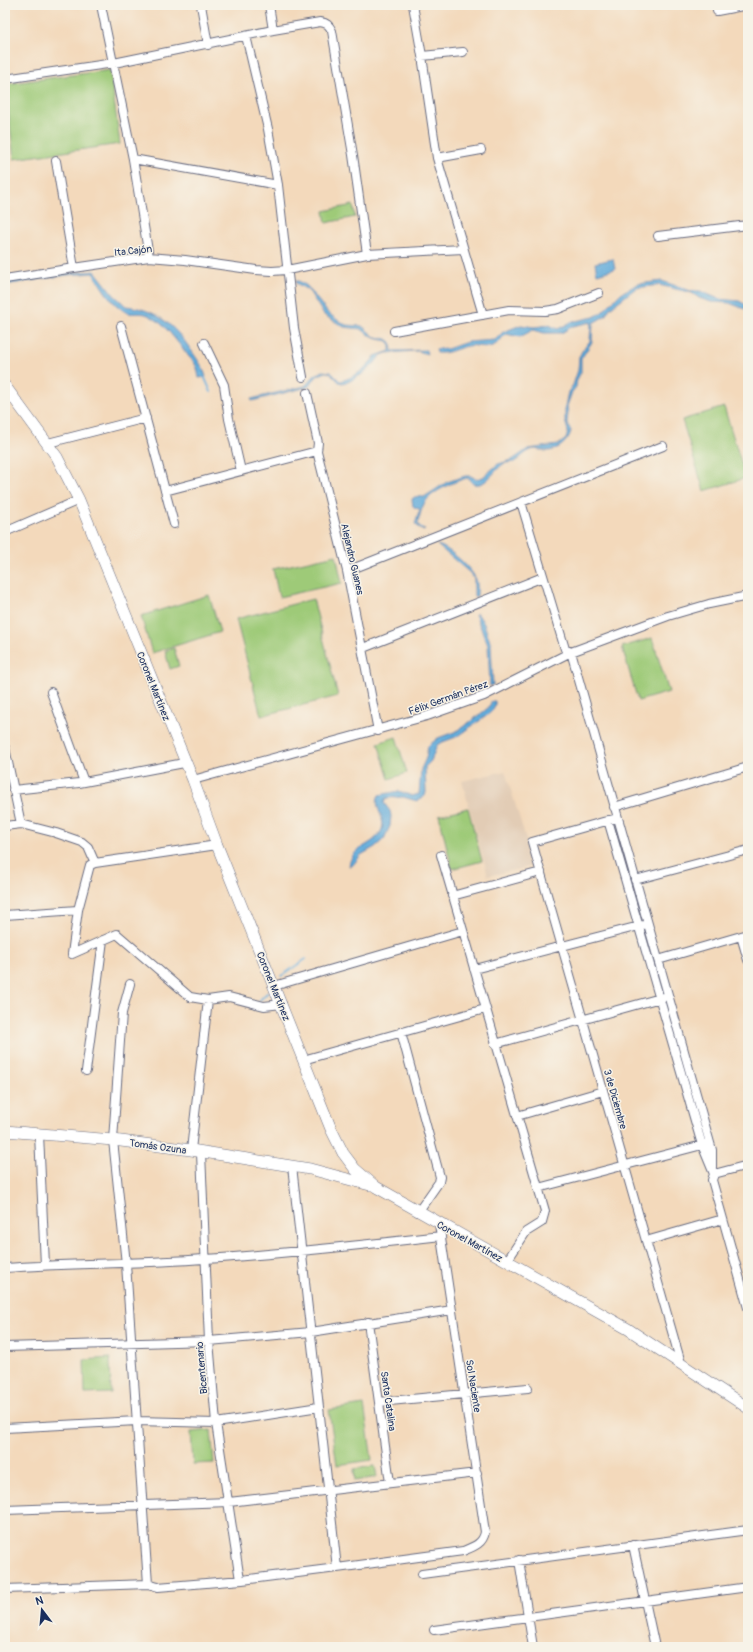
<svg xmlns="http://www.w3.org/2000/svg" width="753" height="1652" font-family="Pangolin,sans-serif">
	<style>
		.built { fill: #e2ccb5 }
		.green { fill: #9eca78; stroke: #5c7c6b }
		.water { fill: #62abda; stroke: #3e6d9c }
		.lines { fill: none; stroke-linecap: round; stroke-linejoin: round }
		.stream { stroke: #62abda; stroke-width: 2 }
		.street-casing { stroke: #676a7f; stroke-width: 10 }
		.secondary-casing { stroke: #676a7f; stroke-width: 12 }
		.street { stroke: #fff; stroke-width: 8 }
		.secondary { stroke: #fff; stroke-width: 11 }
		.labels { text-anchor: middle; stroke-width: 3; stroke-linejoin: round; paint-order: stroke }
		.street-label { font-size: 10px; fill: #1b2f5e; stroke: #f7f3e8 }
	</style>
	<rect width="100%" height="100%" fill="#f7f3e8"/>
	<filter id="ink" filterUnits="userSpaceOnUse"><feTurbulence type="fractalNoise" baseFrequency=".025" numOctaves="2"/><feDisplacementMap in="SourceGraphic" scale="8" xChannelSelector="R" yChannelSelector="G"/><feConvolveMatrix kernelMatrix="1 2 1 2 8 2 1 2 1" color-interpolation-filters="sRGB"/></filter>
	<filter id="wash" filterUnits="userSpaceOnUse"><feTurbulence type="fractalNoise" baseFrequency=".012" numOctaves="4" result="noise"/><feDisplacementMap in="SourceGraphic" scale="16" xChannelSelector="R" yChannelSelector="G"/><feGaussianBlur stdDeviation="0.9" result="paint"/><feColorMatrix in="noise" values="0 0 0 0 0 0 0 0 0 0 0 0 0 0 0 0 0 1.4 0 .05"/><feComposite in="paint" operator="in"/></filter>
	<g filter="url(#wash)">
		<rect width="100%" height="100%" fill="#f3d9bb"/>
		<path class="built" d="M505 771 527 842 532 866 488 876 462 781Z"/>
		<path class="green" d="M110 70 120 144 14 159 5 84Z
			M353 205 355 217 326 223 324 211Z
			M724 407 746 478 704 491 682 420Z
			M336 555 342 583 279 597 273 569Z
			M209 595 220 632 152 653 141 616Z
			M313 599 338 696 261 716 236 619Z
			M652 638 669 692 638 701 622 647Z
			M174 648 179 666 170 669 165 651Z
			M396 737 407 773 389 779 378 743Z
			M468 808 482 861 452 869 439 815Z
			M613 826H616L619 837 641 918H640Z
			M110 1358 111 1393 85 1394 84 1360Z
			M364 1405 372 1460 337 1465 329 1410Z
			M211 1430 214 1463 193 1464 191 1432Z
			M375 1466 377 1477 355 1481 354 1469Z"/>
		<path class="water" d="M613 259 615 269 597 274 595 263Z
			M95 271 114 295 126 306C156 309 174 325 191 350 197 359 203 366 206 377L199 378C198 374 198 368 195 364 193 360 189 358 187 354 176 341 165 323 148 315 140 311 131 316 124 311 110 302 102 287 93 273L67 275 5 285V283L67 273Z
			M296 281H299L307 286 328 313 339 321 346 325 362 326 375 337 387 339 391 342 392 351 426 350 427 354 418 351 387 353 380 356 374 364 361 375 348 382 342 383 339 382 330 373 326 372 317 376 308 387 252 401 251 399 305 386 315 375 323 371 331 372 340 381C354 378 367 368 375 356L390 351V345L387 341 374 338 361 329 344 327 324 315 309 291 296 283Z
			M662 281 691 291H700L719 299 739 301 748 306V310L729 303 711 302 699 298 692 293 659 285 636 288 610 308 605 316 593 323 592 342 581 359V372L577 380 576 387 572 392 567 406 568 413 567 423 571 431C569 441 558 451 547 451 540 451 536 447 529 451 523 454 520 459 514 462 510 463 506 462 502 465 493 472 486 487 473 484L468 478C456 480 429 493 424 504 421 509 420 516 418 522V525L425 530 423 531 415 524 420 509 415 508 413 506 412 499C416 495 419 497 424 497L447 482 465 476H471L476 479 483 477 498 464 512 460 528 449 558 445 566 439 568 431 565 421V406L568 392 573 385 578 370 579 357 582 351 590 341 591 322 573 326 563 332 560 333H544L533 330 520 337 506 334C501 338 499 344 492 346 485 349 476 344 468 346 457 348 449 354 437 353L436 349H447L467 342 495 340 503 332 521 325 534 327 549 325 558 329 571 322 594 317 601 313 621 293 638 284Z
			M437 545C447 546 473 569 476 580 478 585 477 591 477 596L474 597V579L470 573Z
			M475 614H478L484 624 491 644 493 685 490 686 488 645Z
			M492 701H495V706L493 710 485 717 456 737 440 743 437 745 431 761 425 767 426 793 422 799 417 801 403 797 386 798 384 803 390 811 391 816 390 826 384 839 375 847 361 855 352 866H349C352 846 370 848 380 833 389 820 372 808 379 795L399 791 412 796 419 794 421 769 426 758 428 746 438 738 457 731 474 719 488 708Z"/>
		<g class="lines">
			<path class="stream" d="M10 282 30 280
				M204 376 211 392
				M281 976 306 959
				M259 1001 268 992"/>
		</g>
	</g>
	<g filter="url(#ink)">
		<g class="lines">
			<g class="street-casing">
				<path id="street" d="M101 5 133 159 149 257
					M201 5 208 45
					M269 5 273 30
					M413 5 422 56 437 158 483 315
					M717 11 748 5
					M246 36 268 129 278 185 294 328 303 377
					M422 56 463 52
					M5 79 114 63 273 30 320 22C327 23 329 25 332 31L353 155 367 254
					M437 158 481 150
					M133 159 278 185
					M56 161 74 268
					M658 236 748 225
					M5 279 74 268 149 257 185 260 256 270 272 271 287 270 367 254 463 249
					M121 326 174 524
					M394 331 509 310 545 311 558 309 599 293
					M204 343 224 385 229 419 241 471
					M307 393 318 443 317 451 347 571 378 731
					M48 443 146 418
					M165 491 317 451
					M521 502 565 649 571 652 712 1150V1167
					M5 532 79 500
					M347 571 663 446
					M363 648 543 577
					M51 692 84 782
					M5 748 21 824
					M193 780 427 716 484 696 571 652 668 616 709 604 748 596
					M13 790 79 783 184 763
					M614 807 748 767
					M617 818 532 842 681 1363
					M608 820 702 1145 714 1174 712 1180 748 1308
					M5 826 21 824 56 833 82 842 88 847 95 863
					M441 855 545 1211 542 1222 526 1232 507 1261
					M635 880 748 850
					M452 896 541 872
					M5 915 78 910
					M741 936 748 960
					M72 954 117 934 190 997 208 1000 229 997 264 1006 282 1004
					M72 954 78 910 90 865 95 863 217 845
					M658 960 748 934
					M474 969 643 925
					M130 984 122 1013 113 1140 126 1264 148 1584
					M274 986 463 931
					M401 1032 440 1177 439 1182 418 1212
					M495 1044 664 997
					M303 1060 485 1009
					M86 1071 103 940
					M517 1116 603 1091
					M39 1134 45 1265
					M191 1150 208 1000
					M201 1153 209 1341 216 1423 240 1580
					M292 1166 337 1568
					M714 1174 748 1165
					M538 1188 706 1144
					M646 1241 723 1219
					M5 1268C72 1263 138 1264 205 1259 284 1254 362 1245 441 1236
					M368 1322 390 1483
					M5 1347 209 1341 311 1332 452 1310
					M379 1402 528 1388
					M5 1428 137 1421 216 1423 319 1407
					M5 1510 229 1502 477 1473
					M633 1545 655 1647
					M519 1560 533 1647
					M422 1574 748 1530
					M5 1589 148 1584 158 1587 242 1580 337 1568 463 1551C473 1547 483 1544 485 1532L439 1224
					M434 1630 748 1587"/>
			</g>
			<g class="secondary-casing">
				<path id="secondary" d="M5 386 57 457 79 500 193 780 217 845 331 1129 343 1153 355 1169 376 1187 628 1329 748 1408
					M5 1131 113 1140 191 1150 310 1169 370 1185"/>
			</g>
			<use href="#street" class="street"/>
			<use href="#secondary" class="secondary"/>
		</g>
	</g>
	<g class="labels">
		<g class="street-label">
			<text transform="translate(133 250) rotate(-6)" y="4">Ita Cajón</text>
			<text transform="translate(353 559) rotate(77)" y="4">Alejandro Guanes</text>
			<text transform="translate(154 686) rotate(68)" y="4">Coronel Martínez</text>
			<text transform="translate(448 697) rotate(-20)" y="4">Félix Germán Pérez</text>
			<text transform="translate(274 986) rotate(68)" y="4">Coronel Martínez</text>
			<text transform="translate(616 1099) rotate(74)" y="4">3 de Diciembre</text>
			<text transform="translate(158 1146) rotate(8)" y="4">Tomás Ozuna</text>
			<text transform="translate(470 1241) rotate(29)" y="4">Coronel Martínez</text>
			<text transform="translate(201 1368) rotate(-95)" y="4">Bicentenario</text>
			<text transform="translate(474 1386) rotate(81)" y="4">Sol Naciente</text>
			<text transform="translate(389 1401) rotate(82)" y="4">Santa Catalina</text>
		</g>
	</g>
	<rect width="753" height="1652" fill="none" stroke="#f7f3e8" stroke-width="20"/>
	<g transform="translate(42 1610) rotate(344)" stroke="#f7f3e8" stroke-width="3" paint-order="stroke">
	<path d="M0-3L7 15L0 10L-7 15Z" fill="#1b2f5e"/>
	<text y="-6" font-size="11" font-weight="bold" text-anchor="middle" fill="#1b2f5e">N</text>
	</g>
</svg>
